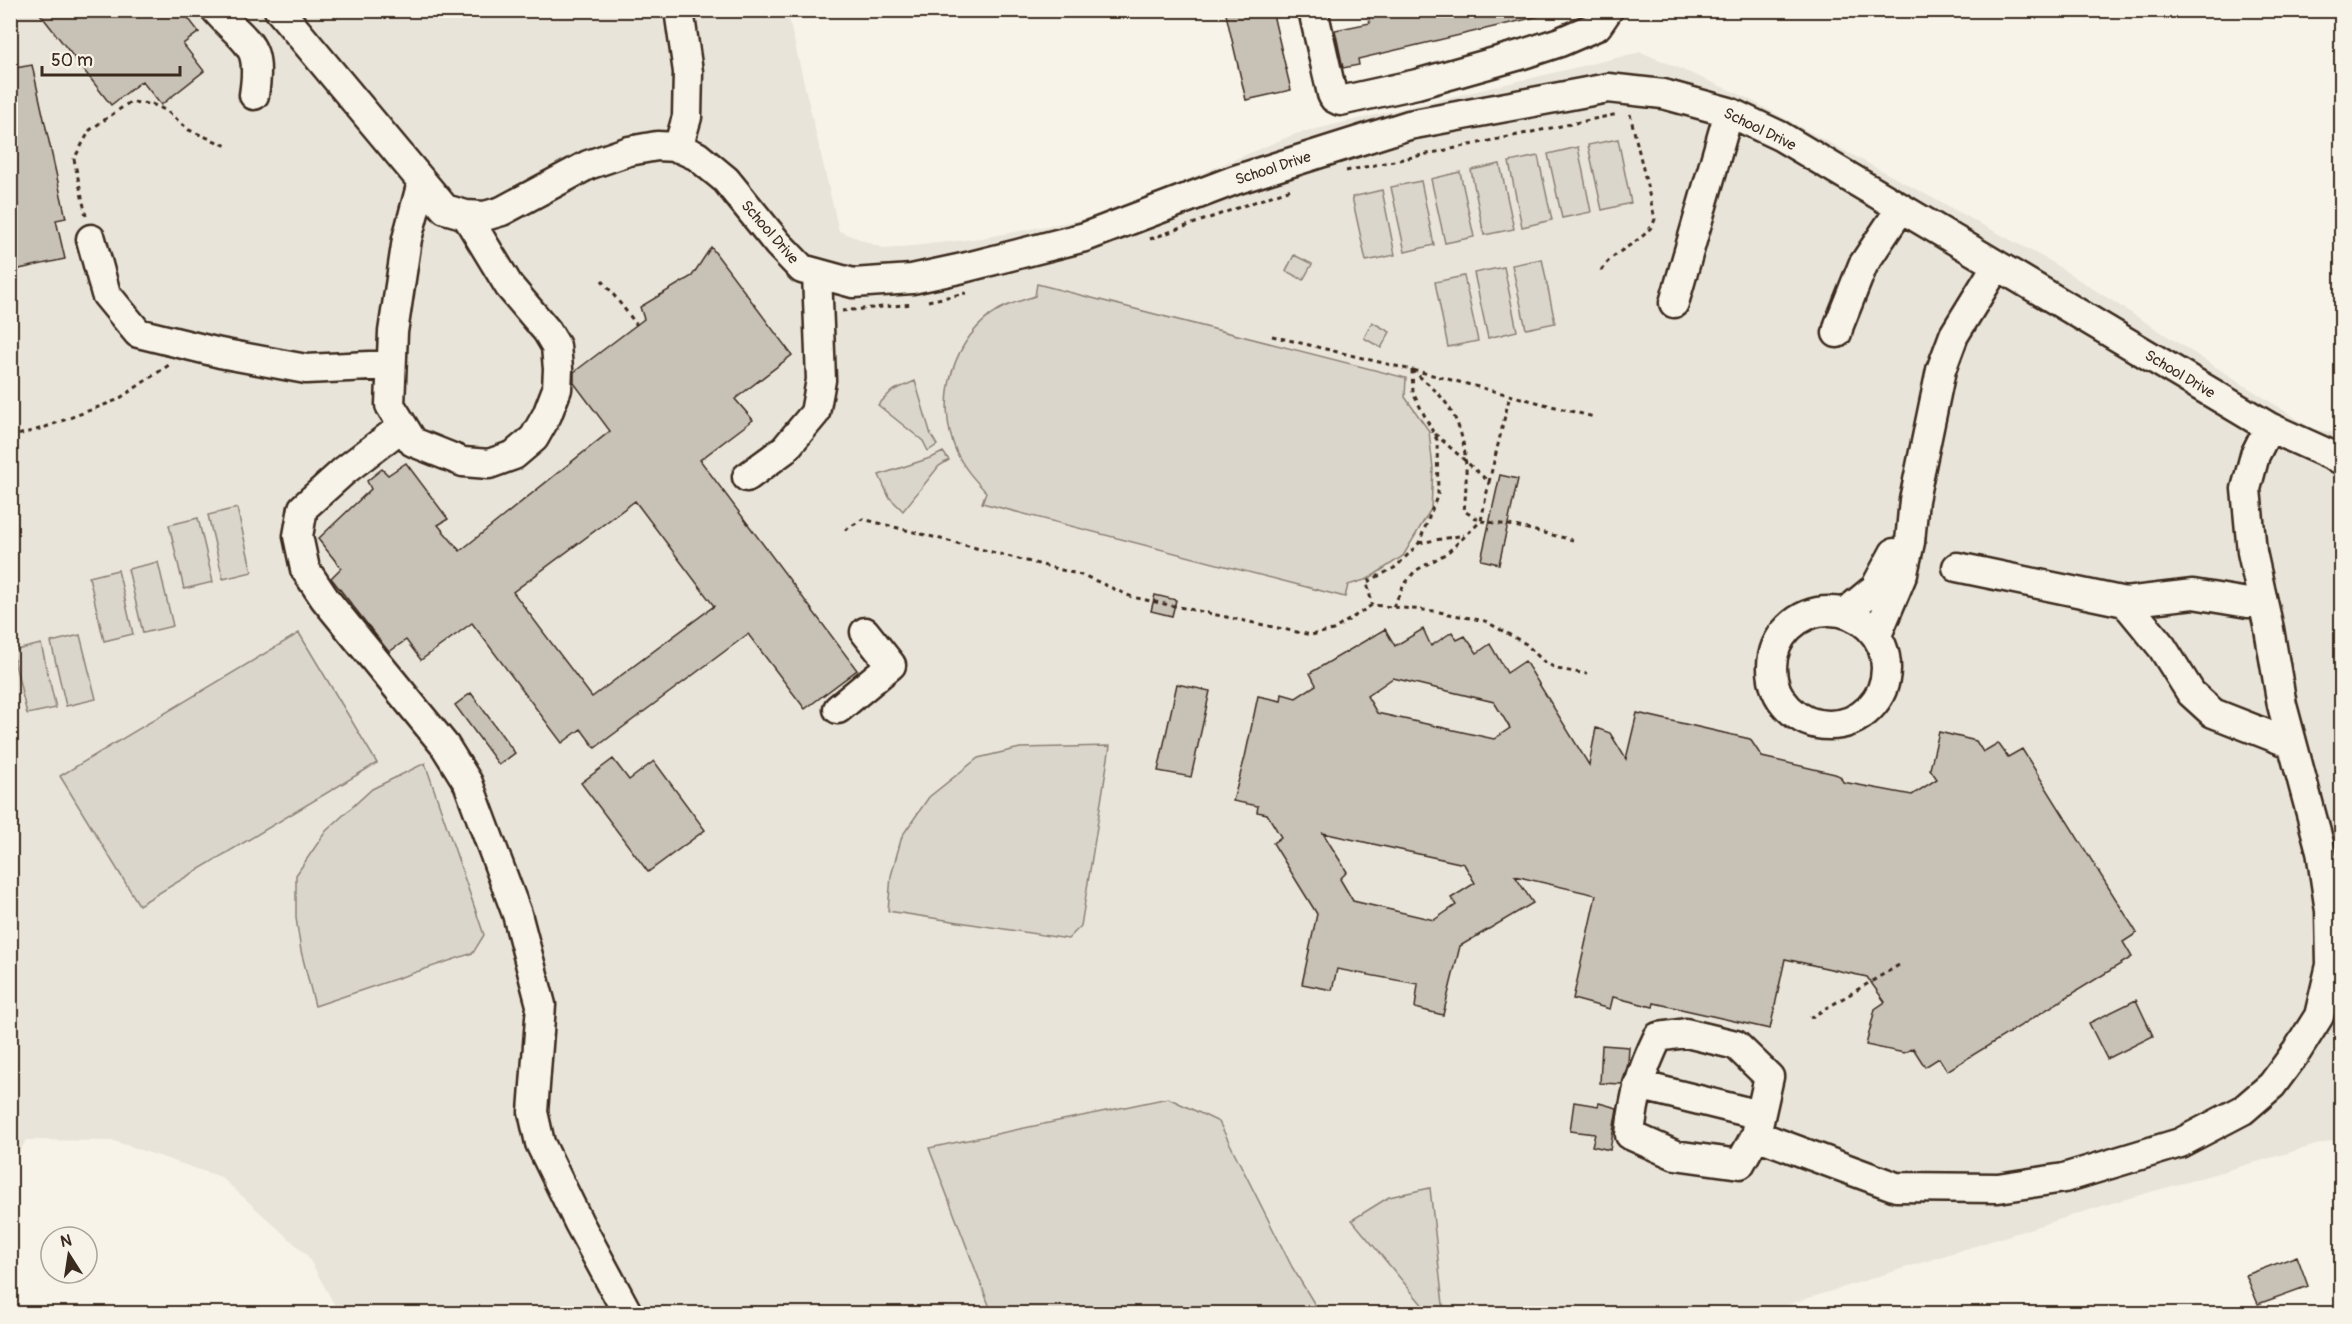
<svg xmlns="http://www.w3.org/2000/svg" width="2352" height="1324" font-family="Pangolin,sans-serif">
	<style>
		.built { fill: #e9e4d9 }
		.green { fill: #dbd6cb; stroke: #8b8074; stroke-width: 1.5 }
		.building { fill: #c8c1b6; stroke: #3b2a1e; stroke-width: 1.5; fill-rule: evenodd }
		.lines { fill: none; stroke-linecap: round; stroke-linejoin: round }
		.minor-casing { stroke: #3b2a1e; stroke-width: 33 }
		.path { stroke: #3b2a1e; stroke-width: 3; stroke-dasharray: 4.5 4.5; stroke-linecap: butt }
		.minor { stroke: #f7f3e8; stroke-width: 28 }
		.labels { text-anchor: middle; stroke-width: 4.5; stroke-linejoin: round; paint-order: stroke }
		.street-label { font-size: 15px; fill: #3b2a1e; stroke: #f7f3e8 }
	</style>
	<rect width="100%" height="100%" fill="#f7f3e8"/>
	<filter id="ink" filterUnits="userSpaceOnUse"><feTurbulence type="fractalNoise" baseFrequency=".0167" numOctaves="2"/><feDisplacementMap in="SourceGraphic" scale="12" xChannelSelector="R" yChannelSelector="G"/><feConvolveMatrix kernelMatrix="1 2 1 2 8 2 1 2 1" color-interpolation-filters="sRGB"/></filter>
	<g filter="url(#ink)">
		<path class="built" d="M11 11H787L839 231 885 249 982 238 1100 216 1295 134 1641 52 1739 94 2048 260 2313 429 2341 434V1138L2112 1203 1758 1314 339 1313 307 1255 221 1177 114 1141 26 1140 11 1168Z"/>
		<path class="green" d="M1618 139 1631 203 1602 210 1588 145Z
			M1578 147 1591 212 1562 218 1548 154Z
			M1538 156 1552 220 1522 227 1509 162Z
			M1500 164 1514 229 1484 235 1471 170Z
			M1460 172 1474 237 1445 243 1431 179Z
			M1421 181 1434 245 1405 252 1391 187Z
			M1382 190 1395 255 1366 261 1352 197Z
			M1294 255 1312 264 1303 280 1286 271Z
			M1542 259 1555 323 1526 329 1512 265Z
			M1504 267 1517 331 1488 338 1474 273Z
			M1464 276 1478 341 1448 347 1435 282Z
			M1037 284 1406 378 1405 397 1429 431 1433 469 1431 509 1403 556 1368 579 1348 585 1345 597 982 503 986 492C974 479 963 467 956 451 935 401 952 337 1000 309 1011 303 1023 300 1035 296Z
			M1372 322 1390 332 1381 348 1364 338Z
			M915 381 931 435 937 445 928 451 923 441 878 405 892 391Z
			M943 452 949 460 939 466 903 511 889 497 879 475 933 457Z
			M237 508 252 572 223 579 208 515Z
			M198 518 213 582 184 589 169 525Z
			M158 562 173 626 143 633 128 569Z
			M118 570 133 634 104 641 89 577Z
			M299 633 377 763 139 905 60 776Z
			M80 635 96 699 66 706 51 642Z
			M41 644 56 708 27 714 12 651Z
			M1110 746 1081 926 1068 939 888 911 891 876 902 836 929 797 978 758 1020 748Z
			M425 763 484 935 473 953 315 1006 301 951 296 918V875L326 831 372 789Z
			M1168 1098 1219 1122 1292 1267 1320 1313H992L929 1148Z
			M1430 1188 1444 1313H1429L1352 1220 1389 1197Z"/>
		<path class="building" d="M37 10H182L199 32 183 44 204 71 161 105 142 81 111 105Z
			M1225 10H1272L1291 90 1246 100Z
			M1386 10H1539L1540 16 1358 59 1359 65 1343 68 1335 30 1370 23 1368 15Z
			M32 65 66 218 56 220 65 259 10 271V207L18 205 10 173V69Z
			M711 247 792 355 735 399 753 420 700 460 857 670 805 709 748 634 595 748 581 729 562 743 472 623 421 660 406 640 389 652 331 578 341 568 318 539 371 489 367 481 382 469 388 475 406 463 448 519 438 525 460 551 610 431 574 383V372L644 319 640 307 692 276ZM635 501 714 606 592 697 513 592Z
			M1500 475 1518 479 1499 564 1481 560Z
			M1155 595 1176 600 1172 616 1151 611Z
			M1385 629 1395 646 1423 629 1431 646 1452 632 1457 640 1465 636 1477 653 1490 644 1507 673 1525 661 1589 765 1596 728 1610 733 1626 759 1637 713 1750 739 1762 757 1835 774 1840 776 1843 782 1912 795 1937 779 1930 769 1939 732 1976 741 1983 752 1998 743 2008 757 2022 749 2137 933 2123 942 2132 957 1947 1071 1939 1058 1925 1067 1913 1048 1904 1053 1866 1045 1875 1009 1885 1002 1867 977 1785 959 1770 1029 1654 1003 1653 1007 1613 997 1610 1009 1573 999 1596 895 1515 876 1533 903 1460 946 1443 1015 1415 1008 1418 984 1337 969 1332 990 1302 984 1317 914 1273 843 1281 837 1267 814 1257 812 1258 806 1233 801 1245 757 1258 696 1281 701 1282 694 1296 698 1316 685 1310 673ZM1393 678 1494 702 1510 728 1494 739 1377 713 1367 696ZM1323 833 1464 864 1475 883 1451 898 1456 905 1434 920 1353 901 1340 879 1347 872Z
			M1177 684 1210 691 1191 777 1158 771Z
			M471 693 515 753 499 765 455 705Z
			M613 759 629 780 654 761 705 830 648 872 581 783Z
			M2136 1000 2153 1036 2107 1059 2089 1023Z
			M1602 1045 1629 1047 1628 1064 1622 1084 1600 1083Z
			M1574 1102 1598 1106 1599 1103 1617 1108 1610 1150 1592 1146 1595 1134 1570 1131Z
			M2297 1256 2308 1286 2258 1304 2246 1275Z"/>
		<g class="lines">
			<g class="minor-casing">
				<path id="minor" d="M216 10C247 46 262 41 254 95
					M279 10 445 209 466 215 485 216 502 211 588 165 629 151 657 146 677 147 697 156 726 180 778 244 802 269 853 283 912 279 963 268 1085 237 1235 180 1409 125 1608 88 1663 94 1729 112 1780 136 2269 427 2342 460
					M1313 10 1332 94 1334 98 1340 101 1417 84 1520 55 1560 42 1597 26 1608 10
					M678 148 687 117 688 72 679 10
					M422 182 407 239 393 332 390 405 413 442 463 462 489 464 514 455 534 438 547 415 557 389 558 369 556 346 547 331 509 286 466 215
					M91 239 106 294 138 333 220 353 306 369 391 365
					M1674 303 1729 112
					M1837 333 1839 325 1863 265 1901 208
					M403 426 344 471 303 508 298 536 305 569 325 599 445 746 468 783 517 914 541 1005 533 1112 540 1143 579 1223 628 1314
					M2269 427 2255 455 2246 489 2252 552 2269 629 2282 705 2321 851 2330 911 2342 910
					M747 477 784 450 815 413 821 380 817 273
					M1957 567 2125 602 2193 594 2248 603 2263 602
					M2125 602 2162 647 2191 693 2213 713 2292 744
					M1772 668a57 57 0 1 1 114 0a57 57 0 1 1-114 0Z
					M1846 612 1875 588 1894 553
					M1877 635 1903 573 1910 542 1914 500 1941 370 1954 335 1997 265
					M838 709 891 665 865 632
					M1686 1033 1736 1045 1769 1077 1756 1135 1740 1164 1675 1155 1630 1135C1634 1096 1641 1072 1658 1037Z
					M1638 1085 1760 1115
					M1756 1135 1896 1187 1998 1188 2064 1178 2180 1143 2243 1110 2272 1085 2297 1051 2319 1016 2331 965 2330 911"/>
			</g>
			<path class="path" d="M1346 171 1618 114
				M86 216 74 159 90 130 130 102 152 104 167 111 189 130 227 146
				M1150 239 1294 188
				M1601 271C1612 249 1648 242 1655 219L1630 114
				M602 280 637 325
				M928 301 966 293
				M842 311 913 304
				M1272 336 1412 370 1413 393 1437 440 1438 494 1419 543 1396 567 1367 582 1372 605
				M1412 370C1422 379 1434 388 1443 399 1469 432 1468 472 1464 511L1481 521 1489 482
				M1413 370 1594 417
				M1435 434 1489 482 1510 395
				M10 437 43 428 117 400 169 365
				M845 530 863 519 1085 576 1132 597 1311 635 1333 630 1372 605 1434 611 1485 621 1526 644 1543 661 1557 669 1587 674
				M1419 543 1464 535
				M1393 607 1404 585 1415 571 1447 553 1481 521 1515 526 1573 540
				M1810 1018 1899 965"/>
			<use href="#minor" class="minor"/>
		</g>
	</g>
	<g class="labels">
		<g class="street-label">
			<text transform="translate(1760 129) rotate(26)" y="5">School Drive</text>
			<text transform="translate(1273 168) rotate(-18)" y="5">School Drive</text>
			<text transform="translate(770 232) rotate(49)" y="5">School Drive</text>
			<text transform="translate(2180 374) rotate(31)" y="5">School Drive</text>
		</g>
	</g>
	<rect width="2352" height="1324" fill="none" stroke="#f7f3e8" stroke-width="36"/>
	<rect x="18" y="18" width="2316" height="1288" fill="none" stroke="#3b2a1e" stroke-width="2" filter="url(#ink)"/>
	<g transform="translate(69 1255) rotate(348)"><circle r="28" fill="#f7f3e8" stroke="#aca397" stroke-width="1.5"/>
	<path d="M0-4.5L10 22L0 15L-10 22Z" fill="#3b2a1e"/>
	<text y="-9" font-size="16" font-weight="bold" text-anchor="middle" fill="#3b2a1e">N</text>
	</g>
	<path d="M42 66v9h138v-9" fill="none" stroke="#3b2a1e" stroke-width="3"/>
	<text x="51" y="66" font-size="18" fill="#3b2a1e" stroke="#f7f3e8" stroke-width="4.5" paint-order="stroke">50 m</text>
</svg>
